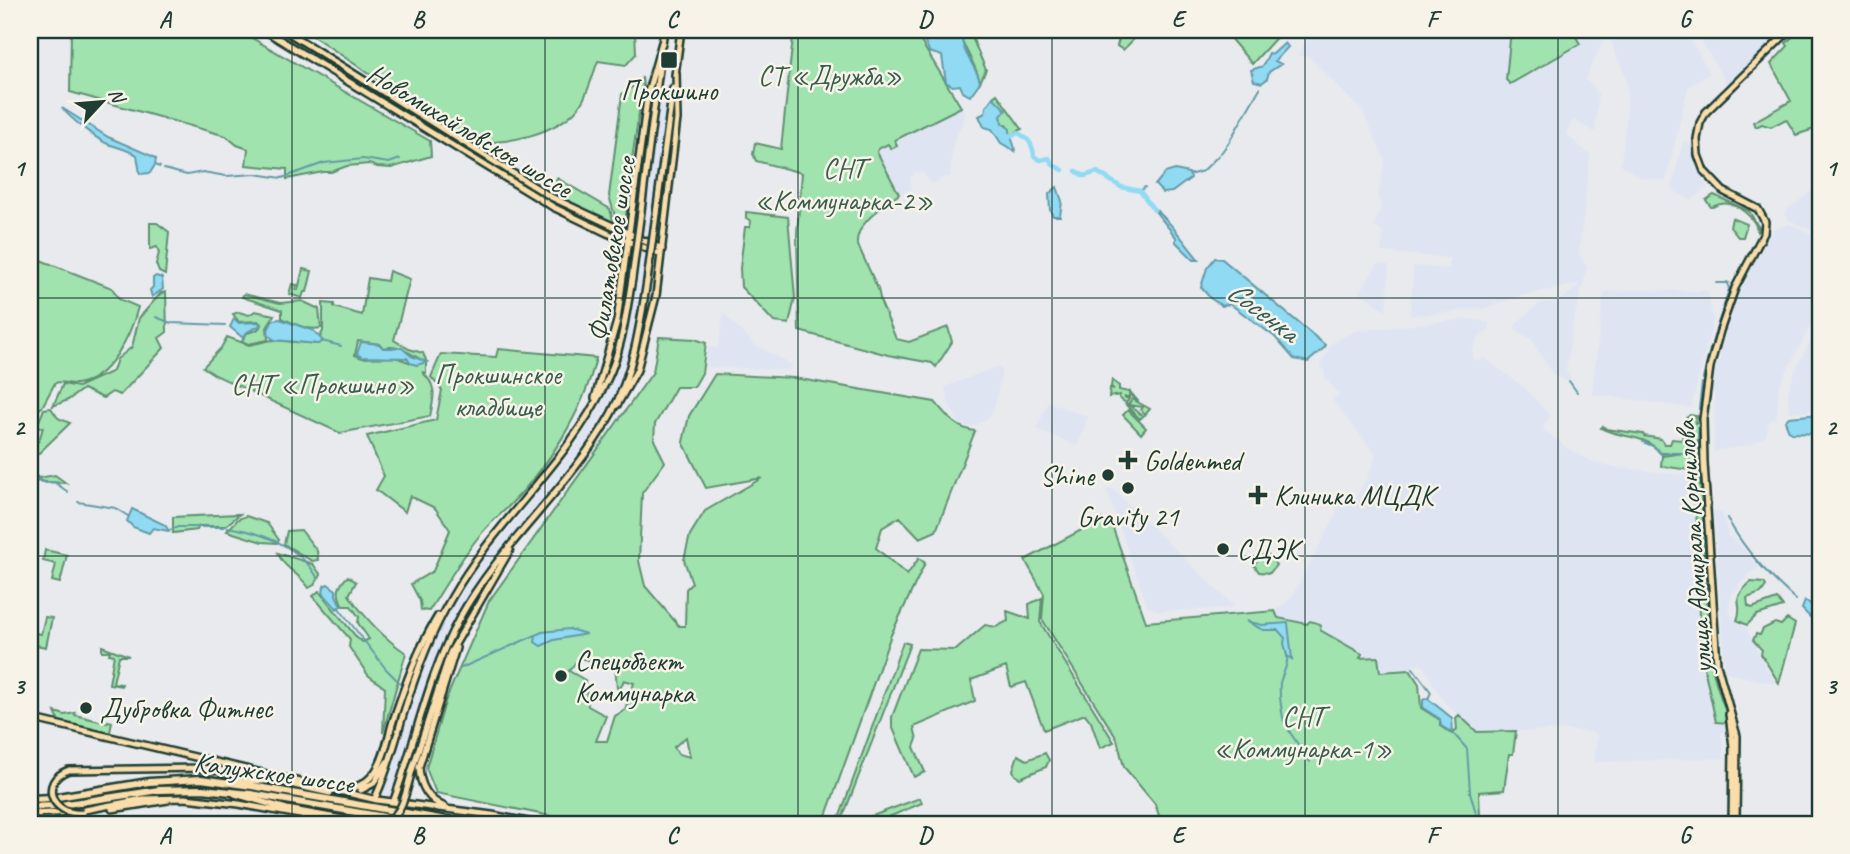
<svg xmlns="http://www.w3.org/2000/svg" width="1850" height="854" font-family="Caveat,sans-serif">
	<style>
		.built { fill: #dee4f2 }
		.green { fill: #a0e3ae; stroke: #609071; stroke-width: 2; fill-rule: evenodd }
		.water { fill: #91daf3; stroke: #639ba7; stroke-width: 2 }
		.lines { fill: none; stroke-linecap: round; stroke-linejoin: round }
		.stream { stroke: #639ba7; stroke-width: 2 }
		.river { stroke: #91daf3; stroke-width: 4.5 }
		.major-tunnel { stroke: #c0c7c9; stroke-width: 5; stroke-dasharray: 5 2.5; stroke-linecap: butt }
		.major-casing { stroke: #1f3d34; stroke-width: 10 }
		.highway-casing { stroke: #1f3d34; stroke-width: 11 }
		.major { stroke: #faddab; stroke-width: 5 }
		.highway { stroke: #faddab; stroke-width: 6 }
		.major-bridge-casing { stroke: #1f3d34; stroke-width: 10; stroke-linecap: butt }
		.major-bridge { stroke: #faddab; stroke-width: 5 }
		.grid { fill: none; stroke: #1f3d34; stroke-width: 2; stroke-opacity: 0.55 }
		.poi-dot { fill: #1f3d34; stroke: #f7f3e8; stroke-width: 2.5 }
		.labels { text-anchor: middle; stroke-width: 5; stroke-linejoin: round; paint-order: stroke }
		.park-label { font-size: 28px; fill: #395e4c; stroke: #f7f3e8 }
		.poi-label { font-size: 28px; fill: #1f3d34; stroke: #f7f3e8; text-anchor: start }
		.street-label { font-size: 28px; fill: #1f3d34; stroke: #f7f3e8 }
		.water-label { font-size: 30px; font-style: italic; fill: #365c5a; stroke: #f7f3e8 }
		.neatline { fill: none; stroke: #1f3d34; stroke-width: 2.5 }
		.grid-label { font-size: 23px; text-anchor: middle; font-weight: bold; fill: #1f3d34 }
	</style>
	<rect width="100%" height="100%" fill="#e8eaee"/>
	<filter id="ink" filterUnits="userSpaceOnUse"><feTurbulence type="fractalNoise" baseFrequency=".0143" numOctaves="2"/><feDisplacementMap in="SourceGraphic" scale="14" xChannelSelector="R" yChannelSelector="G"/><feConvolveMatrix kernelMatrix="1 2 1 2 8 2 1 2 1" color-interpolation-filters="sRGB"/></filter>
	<g filter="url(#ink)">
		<path class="built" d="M1316 30H1511L1506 80 1580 43 1572 30H1608L1585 80 1592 85 1598 94 1595 132 1573 120 1566 134 1590 155 1579 253 1587 268 1573 323 1566 371 1571 377 1565 381 1552 373 1531 339 1514 329 1518 322 1540 303 1559 301 1578 287V284L1519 296 1482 309 1410 316 1414 266 1449 269 1450 258 1381 252 1384 233 1374 226 1382 206 1378 197 1385 160 1363 112 1307 55 1298 56 1305 42Z
			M1620 30H1684L1710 73 1688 87 1666 181 1639 177 1621 164 1628 106 1626 76 1616 56 1612 41Z
			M1695 30H1787L1733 83 1726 82Z
			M658 104 668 105 637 314 626 364 608 407 582 449 481 573 451 622 431 667 405 753 390 796 383 794 425 664 445 618 476 569 576 446 601 405 619 363 631 314Z
			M961 107 966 113 953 144 950 177 942 178 932 184 923 173 915 172 910 179 912 189 899 194 877 152V149Z
			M1683 141 1692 145 1695 165 1708 187 1691 200 1676 192 1672 187Z
			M1820 185V234L1789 220 1785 213 1788 209Z
			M1789 224 1820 238V307L1779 386 1776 418 1769 421 1766 436 1750 445 1714 451 1715 393H1712V388L1717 361H1721L1720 351 1731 314 1745 277 1774 229Z
			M1378 264 1389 265 1386 311 1360 292Z
			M1637 290 1707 291 1713 320 1691 408 1592 394 1604 292Z
			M724 314 754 344 792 365 790 370 706 367 708 347 718 348Z
			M1469 319 1489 323 1490 328 1478 339 1472 351 1474 360 1485 359 1524 387 1550 416 1543 426 1544 430 1568 449 1591 461 1606 466 1689 476 1700 480 1712 665 1730 730 1721 733 1724 758 1595 762 1597 733 1570 730 1477 732 1444 702 1423 666 1417 665 1410 670 1380 672 1359 658 1343 642 1332 638 1307 624 1278 618 1275 611 1291 598 1336 515 1338 501 1356 497 1368 477 1376 455 1332 400 1340 394 1325 378V372L1320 366 1331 344 1355 331Z
			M1820 322V411L1789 412 1788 393 1795 371Z
			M999 366 1002 371 994 410 986 419 974 426H964L959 423 950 407 945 387Z
			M1048 402 1088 417 1077 446 1037 429Z
			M1820 477V530L1815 531V512Z
			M1111 488 1233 605 1231 608 1159 611 1147 606 1107 491Z
			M1714 511 1722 512 1728 536 1741 546 1759 568 1747 575V580L1739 583 1738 589 1732 592 1728 608 1732 618 1746 627 1767 670H1769L1776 684 1725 672Z"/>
		<path class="green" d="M71 30H238L430 141 431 156 391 168 377 167 369 164 347 166 331 172H323L287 179V169L246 165 248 149 237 145 226 136 70 92Z
			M304 30H635L636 54 626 65 598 61C593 74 589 90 582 102 565 133 499 148 468 140Z
			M834 30H917L920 40 961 107 895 140 897 146 891 149 888 144 878 149 877 152 899 194C885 206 856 222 857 243L878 289 881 303 896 339 909 342 948 327 952 342 936 367 932 363 888 355 799 331 797 233 802 173 756 161 753 154 755 143 781 149 793 37C808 32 821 36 834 30Z
			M964 30H978L971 35 986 70 980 82C976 65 966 53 961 37Z
			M1107 30H1143L1123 50 1117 46 1119 39Z
			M1223 30H1283L1252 64Z
			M1511 30H1572L1580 44 1510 84 1506 80Z
			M1800 30H1820V127L1796 135 1786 119 1771 127 1762 124 1756 127 1753 122 1791 101 1771 64 1788 46 1786 43Z
			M642 77 643 86 628 186 626 221 624 225 618 226 609 196 622 94 641 81Z
			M997 94 1022 129 1009 136 1007 126 1002 123 1001 116 993 97Z
			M557 178 610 209 614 224 552 193 551 190Z
			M1714 195 1749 211 1759 228 1757 233C1759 220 1736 201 1721 204 1717 204 1715 207 1711 207L1706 200Z
			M746 212 788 217 795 298 789 324 774 322 741 287 740 268 745 227H750L751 221 746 218Z
			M1732 218 1747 224 1743 237H1738L1730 227Z
			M150 223H157L169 232 165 275 159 272 156 264 159 253 157 247 150 249Z
			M30 256 112 288 119 299 138 307C131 335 109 381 76 384 68 385 62 380 55 383L42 407 30 416Z
			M303 269 312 271 307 292H304L302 298 289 294 292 284 297 285 295 290H298Z
			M389 271 410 279 394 340 409 349 423 353 426 360V373L422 372C438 386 434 397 430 416L340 433 215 375 203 367 221 348 227 337 249 345 272 340 317 344 322 342 320 337 323 331V303L334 304V307L362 315 368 278 387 281ZM358 341 380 344 383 348C397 344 408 352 420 359L417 365 395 357 362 358 355 355Z
			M166 292 167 332 159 338 164 348 120 395 112 392 103 398 83 389 68 400 53 406 63 384 78 387 113 371 117 359 132 347 139 318 161 293Z
			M244 294 280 303 302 301 319 309 321 328C307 331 295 324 282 318V310L242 297Z
			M255 311 274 315 267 328 268 340 248 344 242 341 247 333 257 330 262 325 258 321 239 322 233 314 239 312 249 315Z
			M659 337 695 339 706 343 702 373 694 387H676L655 424 654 440 665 462 642 493 639 561 645 586 679 626H685L686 589 692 583 684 560 690 535 705 511 762 478 706 488 683 442 689 416 715 374 794 378 935 402C947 416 956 429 975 431L936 531 920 538 900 517 882 528 876 548 907 575 919 558 925 563 891 635 823 824H590L436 793 426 768 446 699 489 601 653 372ZM579 658 615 666 617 688 620 689 624 680 634 683 625 710 615 716 607 741H596L606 716 588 706 585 680 569 671ZM686 737 690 757 678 754 674 747Z
			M498 349 596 358C583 413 547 469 506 509 497 517 488 525 480 535 461 558 445 586 429 611L421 610 420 601 411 584 433 571 450 530 435 508 410 496 405 512 376 490 384 476 367 436 436 420 442 390 431 377 441 354 496 357Z
			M1112 380 1119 386V390L1129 392V397H1124L1129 399 1126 403 1119 398 1120 395 1109 397 1110 388 1114 389 1111 387Z
			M1131 393 1137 400 1132 399 1150 409 1145 415 1141 410 1143 407 1129 405 1143 416 1140 419 1126 405H1128L1132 399Z
			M51 408 58 418 70 423 38 454 30 459V444L39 441 43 427 30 430V424L39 421 44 409Z
			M1128 410 1146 428 1141 434 1123 415Z
			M1690 415 1696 416 1695 423H1698V417L1700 419 1701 466 1696 471 1661 466 1662 456 1684 453H1660C1645 433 1621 439 1601 428L1603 426 1606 429 1643 434 1644 436 1661 439 1664 444H1670L1672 439 1682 440 1685 419Z
			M30 472 39 478 55 475 66 483 31 481Z
			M1693 478 1700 480 1703 523 1697 524Z
			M240 514 225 526H199L197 530 173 533V517Z
			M246 516 267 523 279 540 277 543 262 542 227 531 238 519Z
			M1102 519 1104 523 1110 520 1146 622 1275 611 1278 618 1307 624 1310 621 1317 623 1321 626 1320 630 1362 654 1360 658 1378 657 1380 672 1410 670 1419 684 1421 708 1440 720V726L1452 734 1457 730 1456 718 1459 715 1477 732 1516 731 1513 754H1509L1504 790 1479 792 1480 816 1391 824H1162L1155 804 1124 767 1117 739 1042 619 1044 594 1025 560Z
			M1698 529H1703L1709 641 1713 672 1722 702 1714 672 1711 642 1716 680 1729 723 1716 722 1702 658 1696 532Z
			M301 530 317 551 318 560 312 561 284 544 287 531Z
			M45 550 67 555 60 583 52 581 56 564 43 561Z
			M278 553 313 564 321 575 314 585 309 588C300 574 283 568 278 553Z
			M1265 554 1270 556 1276 565 1270 573 1259 572 1254 565 1260 556Z
			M348 576 356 582 349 595C365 618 382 637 406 653L383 733 385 688 368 675 349 647 350 639 313 596 319 591 357 638 363 642 369 639 358 623 359 617 351 606H343C336 593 337 587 348 576Z
			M1751 582 1764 583 1766 586 1761 593 1747 598 1748 606 1752 608 1777 599 1783 607 1757 615 1747 625 1737 620C1745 601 1728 602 1751 582Z
			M1042 598 1040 622 1114 742 1100 748 1091 722 1085 714 1044 730 1026 682 1011 687 1006 667 971 680 975 701 914 727 917 739 914 747 925 772 914 777 892 726V717L918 649 956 650 985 625 996 627 1008 621 1007 611 1030 619 1029 604Z
			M45 617 52 618 46 647 30 644V632L41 634Z
			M1787 619 1795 624 1779 683 1761 654 1762 650 1753 640 1756 634 1760 635 1763 629 1775 623 1781 625Z
			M903 642 910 644 840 824H837Z
			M102 646 129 656H119L113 683 122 684 121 686 109 684 114 655 109 654 110 651H102Z
			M55 712 65 715 75 713V715L107 723 108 721 112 722 110 732 107 734 60 724Z
			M1045 753 1049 760 1046 767 1020 778 1015 775 1013 770 1018 755 1027 760Z
			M920 798 922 803 872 824H851Z"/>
		<path class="water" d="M919 30H964C956 48 976 64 980 82L970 96 963 92 960 85 953 86 946 82 942 56 929 52C927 42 921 39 919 30Z
			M1285 43 1288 47 1275 61 1281 64 1269 72 1267 79 1262 83 1254 81 1251 70 1263 66 1269 53 1273 54Z
			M993 97 1006 110 1001 116 1002 123 1010 129C1009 138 1015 142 1015 151L1001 143 992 129 984 127 979 116 985 113 986 107Z
			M62 108 108 137 152 156 156 159 155 165 150 173 140 174 137 155C128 150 120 148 111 145 99 142 70 118 62 108Z
			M1175 170 1189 173 1191 178 1172 192 1163 193 1155 185 1165 173Z
			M1057 187 1062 201 1060 216H1053L1050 210 1049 194Z
			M1151 206C1168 218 1185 243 1199 260H1194L1176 242V237Z
			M1215 258 1222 259 1325 345V347L1308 362 1294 359 1275 337 1230 304 1222 306 1210 298 1201 287 1207 268Z
			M156 276 162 278 163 289 152 297 150 290 153 287V278Z
			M234 319 239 323 258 322 261 325 247 332 243 338 230 327Z
			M280 319 314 331 323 341 318 344 275 340 269 336 268 330 273 320Z
			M361 342 379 344 383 348H402L411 356 427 362 417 365 410 363 407 358 362 357 357 354Z
			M1820 414V434L1792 433 1789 431 1785 421 1789 417Z
			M132 509 165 525 169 531 153 528 149 533 133 527 127 521Z
			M328 584 336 590V595L341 606 337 609 323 593 324 586Z
			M1805 601C1813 604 1820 612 1820 620L1810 617 1802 609Z
			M1246 621 1262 625 1288 623 1292 659 1287 656 1284 643 1285 638 1278 630H1263Z
			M569 629 586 634 554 640 541 646 535 642 536 635 542 632Z
			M1427 698 1452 718 1453 733 1441 726 1440 719 1423 708V700Z"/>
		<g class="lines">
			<path class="stream" d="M1221 153 1229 142 1260 88
				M155 165 160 167
				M164 169 187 175 203 172 226 176 255 174 282 178 324 163 363 159 389 163 400 159
				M1189 175 1203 171 1219 155
				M1140 191 1145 187
				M1716 283H1729
				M156 317 171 323 225 325
				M322 341 341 346
				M1712 343 1729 289 1727 282
				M1703 379 1710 349
				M1569 381 1577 392
				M1699 409 1702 383
				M1643 442 1655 447 1661 454 1686 453
				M1691 452 1698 448 1699 417
				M30 475 46 483 54 482 68 492
				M78 502 115 508 128 516
				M1727 518C1745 551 1768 575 1796 600
				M227 527C261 532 302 547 318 579
				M170 530 178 527H224
				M338 607 386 669 401 684
				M461 668 536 635
				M1413 668 1431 692 1428 699
				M1284 722C1281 709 1279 697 1280 683 1282 673 1289 666 1287 655
				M1289 731 1310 762
				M1452 732 1467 749 1470 792 1477 817"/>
			<path class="river" d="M1005 133 1009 136 1018 133C1028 138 1033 144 1034 156L1040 160 1049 158 1053 165 1063 170
				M1076 171 1084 176 1097 172 1121 187 1140 191 1154 210"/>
			<path class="major-tunnel" d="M330 793 348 794 361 790
				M362 824 376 796"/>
			<g class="major-casing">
				<path id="major" d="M264 30 553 207 607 233 661 254
					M284 30 551 197 662 249
					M662 44 664 30
					M675 75 681 30
					M641 211 660 61
					M656 214 673 88
					M595 398 617 321 648 92 662 42
					M617 405 637 370 656 296 677 119 676 73
					M1729 714 1733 747 1732 824
					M30 718 377 800 492 815 539 824
					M69 770 202 768 240 773 330 793
					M412 770 450 653 510 550
					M233 781H265
					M343 789C356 789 367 783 375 772 385 758 388 737 393 721 405 685 418 648 438 616
					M361 790 374 783 387 762
					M235 794 287 809 348 820
					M376 796C388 770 395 743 403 715 415 675 430 634 452 597 496 520 568 463 606 382 622 350 626 314 632 279
					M394 800C416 740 428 675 459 619 500 544 569 489 611 414 633 373 640 326 647 281
					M445 807C428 800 420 786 419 767L456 648
					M112 809 168 800
					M30 814 74 812 143 799 185 798 239 804 349 824
					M1736 824 1737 736 1717 664 1704 463 1703 419 1710 367 1720 331 1735 288 1764 233 1765 222 1758 209 1723 191 1704 171 1698 155 1697 139 1700 123 1706 112 1790 30"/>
			</g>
			<g class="highway-casing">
				<path id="highway" d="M30 799 52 798 149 782 201 779 252 786 469 824
					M30 807 54 806 159 790 202 789 251 794 425 824"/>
			</g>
			<use href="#major" class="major"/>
			<use href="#highway" class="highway"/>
			<g class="major-bridge-casing">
				<path id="major-bridge" d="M632 279 641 211
					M647 281 656 214
					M69 770C38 781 51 816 83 813
					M348 820C400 828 400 815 412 770"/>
			</g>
			<use href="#major-bridge" class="major-bridge"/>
		</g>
	</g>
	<path class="grid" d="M292 30V824M545 30V824M798 30V824M1052 30V824M1305 30V824M1558 30V824M30 298H1820M30 556H1820"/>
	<g class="poi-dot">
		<rect x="660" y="51" width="18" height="18" rx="3.5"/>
		<path d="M1124.5 449.5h7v7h7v7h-7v7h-7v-7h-7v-7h7z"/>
		<circle cx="1108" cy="475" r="7"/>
		<circle cx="1128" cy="488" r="7"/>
		<path d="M1254.5 484.5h7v7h7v7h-7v7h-7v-7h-7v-7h7z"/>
		<circle cx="1223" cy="549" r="7"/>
		<circle cx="561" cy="676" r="7"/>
		<circle cx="86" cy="708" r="7"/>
	</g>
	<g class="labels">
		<g class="park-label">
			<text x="830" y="85">СТ «Дружба»</text>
			<text x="844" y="178">СНТ<tspan x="844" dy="32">«Коммунарка-2»</tspan></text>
			<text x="498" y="384">Прокшинское<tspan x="498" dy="32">кладбище</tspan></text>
			<text x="323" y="394">СНТ «Прокшино»</text>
			<text x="1303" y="726">СНТ<tspan x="1303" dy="32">«Коммунарка-1»</tspan></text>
		</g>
		<g class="poi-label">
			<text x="669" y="100" text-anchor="middle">Прокшино</text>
			<text x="1144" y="470">Goldenmed</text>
			<text x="1094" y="485" text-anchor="end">Shine</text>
			<text x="1274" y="505">Клиника МЦДК</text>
			<text x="1128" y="526" text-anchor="middle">Gravity 21</text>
			<text x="1237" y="559">СДЭК</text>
			<text x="575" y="670">Спецобъект<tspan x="575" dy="32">Коммунарка</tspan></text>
			<text x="100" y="718">Дубровка Фитнес</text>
		</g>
		<g class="street-label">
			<text transform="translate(470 130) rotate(31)" y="10">Новомихайловское шоссе</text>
			<text transform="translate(611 249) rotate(-81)" y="10">Филатовское шоссе</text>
			<text transform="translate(1693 547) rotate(-94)" y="10">улица Адмирала Корнилова</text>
			<text transform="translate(274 772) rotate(8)" y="10">Калужское шоссе</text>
		</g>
		<g class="water-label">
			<text transform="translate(1263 311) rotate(37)" y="10">Сосенка</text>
		</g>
	</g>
	<rect width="1850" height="854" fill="none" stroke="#f7f3e8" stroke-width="77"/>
	<g transform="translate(102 102) rotate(64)" stroke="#f7f3e8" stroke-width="5" paint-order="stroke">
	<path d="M0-5L12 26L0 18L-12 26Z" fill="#1f3d34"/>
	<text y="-10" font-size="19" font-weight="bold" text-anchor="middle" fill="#1f3d34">N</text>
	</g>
	<rect x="38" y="38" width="1774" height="778" class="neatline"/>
	<g class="grid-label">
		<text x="165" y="27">A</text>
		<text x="418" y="27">B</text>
		<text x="672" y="27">C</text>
		<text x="925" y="27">D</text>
		<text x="1178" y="27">E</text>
		<text x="1432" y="27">F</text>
		<text x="1685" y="27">G</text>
		<text x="19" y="176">1</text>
		<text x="1831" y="176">1</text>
		<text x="19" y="435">2</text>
		<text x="1831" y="435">2</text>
		<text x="19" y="694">3</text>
		<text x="1831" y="694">3</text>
		<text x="165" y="843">A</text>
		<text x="418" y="843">B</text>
		<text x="672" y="843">C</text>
		<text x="925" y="843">D</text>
		<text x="1178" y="843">E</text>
		<text x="1432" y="843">F</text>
		<text x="1685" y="843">G</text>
	</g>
</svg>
